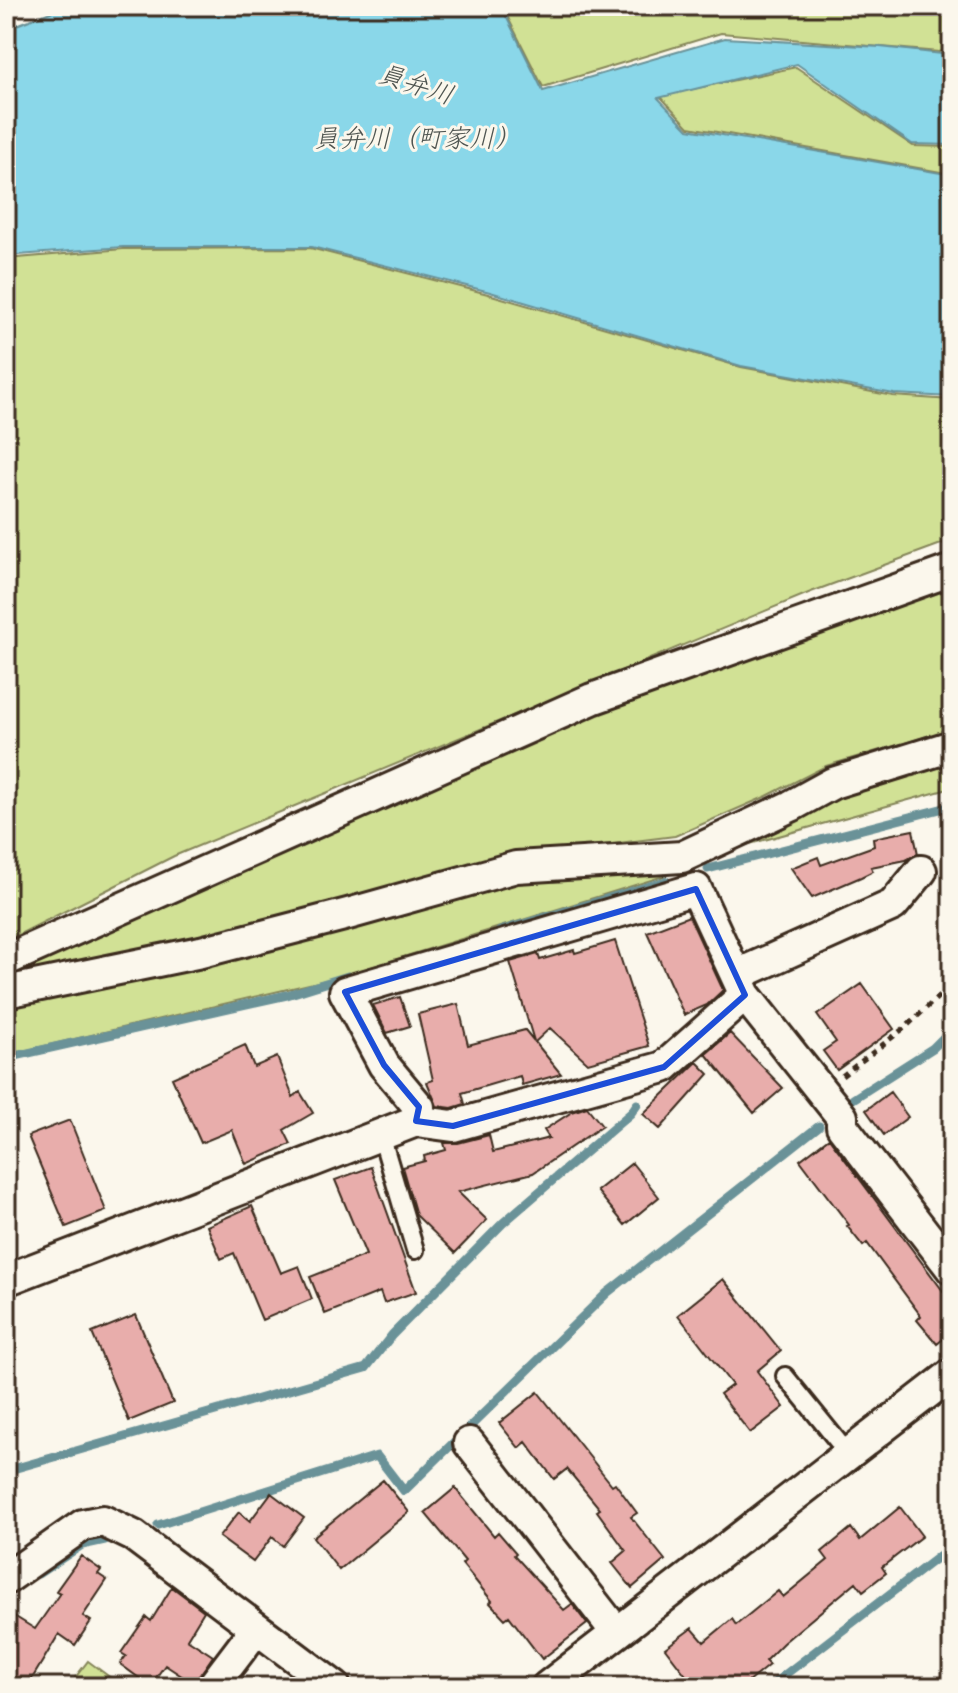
<svg xmlns="http://www.w3.org/2000/svg" width="958" height="1693" font-family="'Comic Neue','Klee One',sans-serif">
	<style>
		.green { fill: #d1e195; stroke: #86865a; stroke-width: 2 }
		.water { fill: #8ad7e9; stroke: #6a9298; stroke-width: 2 }
		.lines { fill: none; stroke-linecap: round; stroke-linejoin: round }
		.stream { stroke: #6a9298; stroke-width: 9 }
		.building { fill: #e8adab; stroke: #3b2a1e; stroke-width: 2 }
		.lane-casing { stroke: #3b2a1e; stroke-width: 22 }
		.street-casing { stroke: #3b2a1e; stroke-width: 36 }
		.path { stroke: #3b2a1e; stroke-width: 5; stroke-dasharray: 6 6; stroke-linecap: butt }
		.lane { stroke: #fbf7ec; stroke-width: 16 }
		.street { stroke: #fbf7ec; stroke-width: 30 }
		.marked { fill: none; stroke: #1d4ed8; stroke-width: 6; stroke-linejoin: round }
		.labels { text-anchor: middle; stroke-width: 6; stroke-linejoin: round; paint-order: stroke }
		.water-label { font-size: 26px; font-style: italic; fill: #4f5551; stroke: #fbf7ec }
	</style>
	<rect width="100%" height="100%" fill="#fbf7ec"/>
	<filter id="ink" filterUnits="userSpaceOnUse"><feTurbulence type="fractalNoise" baseFrequency=".0125" numOctaves="2"/><feDisplacementMap in="SourceGraphic" scale="16" xChannelSelector="R" yChannelSelector="G"/><feConvolveMatrix kernelMatrix="1 2 1 2 8 2 1 2 1" color-interpolation-filters="sRGB"/></filter>
	<g filter="url(#ink)">
		<path class="green" d="M502 6H952V49L939 52 721 33 543 87Z
			M796 67 913 146 952 147V174L689 127 660 96Z
			M310 248 488 294 741 367 893 396 952 400V540L811 592 174 856 6 941V259L123 249Z
			M952 579V729L826 766 767 796 675 836 506 857 247 933 12 985 6 975V966L588 713Z
			M952 758V788L739 847 825 792Z
			M602 869 677 872 339 977 6 1055V1005L480 887Z
			M88 1661 123 1687H68Z"/>
		<path class="water" d="M66 6H501L543 91 725 38 880 47 942 54 952 52V145L912 144 797 64 658 98 688 129 952 175V397L894 394 741 366 490 292 312 247H123L6 256V29Z"/>
		<g class="lines">
			<path class="stream" d="M708 869 952 806
				M500 931 666 881
				M6 1058 287 995 348 976
				M853 1099 933 1048 952 1029
				M6 1471 366 1368 392 1335 503 1223 631 1113 637 1104
				M158 1525 377 1456 404 1491 607 1293 819 1126
				M38 1574 82 1545 105 1540
				M769 1687 952 1546"/>
		</g>
		<path class="building" d="M913 830 918 854 906 860 871 867 873 871 861 877 812 898 791 868 818 857 821 865 874 846 873 838Z
			M689 916 723 990 707 1005 684 1015 647 932Z
			M615 941 649 1046 588 1063 550 1028 535 1042 561 1074 522 1085 520 1076 462 1093 465 1104 452 1108 437 1106 427 1082 433 1080 418 1014 458 1004 468 1045 525 1030 534 1041 510 962 538 954 540 960 574 950 575 953Z
			M862 984 894 1029 837 1070 823 1051 836 1042 817 1015Z
			M400 997 410 1026 387 1033 373 1005Z
			M730 1033 783 1088 754 1113 706 1054Z
			M245 1045 254 1067 277 1057 293 1097 300 1092 313 1113 284 1130 291 1144 246 1164 232 1130 201 1143 172 1078Z
			M697 1062 709 1074 660 1129 643 1114Z
			M890 1092 908 1117 884 1135 866 1110Z
			M587 1107 602 1126 533 1173 458 1192 487 1220 455 1253 416 1215 402 1167 425 1161 424 1156 446 1150 444 1143H458L489 1135 493 1152 549 1138 544 1130 572 1112Z
			M70 1120 106 1211 66 1227 28 1136Z
			M829 1138 952 1303V1332L937 1344 917 1320 921 1316 867 1243 863 1246 847 1226 849 1225 800 1160Z
			M632 1163 659 1197 625 1225 597 1191Z
			M371 1167 416 1292 384 1303 380 1292 325 1314 310 1277 366 1255 335 1180Z
			M252 1206 281 1273 299 1266 312 1299 262 1320 234 1253 221 1259 207 1226Z
			M723 1279 781 1351 757 1371 784 1407 750 1433 720 1394 732 1385 678 1315Z
			M136 1315 173 1403 129 1421 92 1333Z
			M538 1392 612 1485 615 1483 637 1513 631 1517 665 1560 632 1588 612 1563 626 1551 597 1511 600 1509 567 1469 554 1479 526 1442 519 1448 499 1423Z
			M383 1480 409 1512 339 1570 313 1537Z
			M455 1488 494 1536 498 1532 516 1553 514 1555 564 1610 572 1604 587 1624 542 1659 509 1616 505 1619 490 1603 492 1601 462 1564 465 1561 425 1513Z
			M271 1493 304 1518 283 1546 272 1537 253 1562 219 1537 239 1512 250 1521Z
			M900 1507 922 1536 882 1567 886 1573 863 1591 856 1582 783 1643 765 1661 769 1665 742 1687H695L665 1648 692 1628 704 1642 732 1619 736 1625 778 1591 783 1597 828 1560 822 1552 851 1528 860 1540Z
			M81 1556 101 1570 98 1574 107 1580 83 1616 91 1621 75 1645 59 1634 27 1687H6V1611L35 1629 60 1593 56 1591Z
			M172 1587 204 1611 187 1639 213 1656 194 1684 165 1665 150 1686 120 1664 126 1656 121 1653 146 1617 151 1621Z"/>
		<g class="lines">
			<g class="lane-casing">
				<path id="lane" d="M381 1135 415 1250
					M785 1376 849 1455"/>
			</g>
			<g class="street-casing">
				<path id="street" d="M6 960 592 699 952 570
					M737 975 893 905 921 871
					M6 992 201 952 348 914 516 867 682 857 791 806 833 783 952 746
					M745 995 842 1117V1126L952 1269
					M6 1280 416 1121 453 1126 664 1067 745 995 696 889 345 992 384 1065 419 1107 416 1121
					M469 1443 617 1633
					M6 1579 83 1525 103 1521 134 1536 335 1687
					M212 1687 256 1629
					M547 1687 952 1374"/>
			</g>
			<path class="path" d="M842 1076 907 1026 952 984"/>
			<use href="#lane" class="lane"/>
			<use href="#street" class="street"/>
		</g>
	</g>
	<path class="marked" d="M696 889 745 995 664 1067 453 1126 416 1121 419 1107 384 1065 345 992Z"/>
	<g class="labels">
		<g class="water-label">
			<text transform="translate(416 84) rotate(18)" y="9">員弁川</text>
			<text x="417" y="147">員弁川（町家川）</text>
		</g>
	</g>
	<rect width="958" height="1693" fill="none" stroke="#fbf7ec" stroke-width="32"/>
	<rect x="16" y="16" width="926" height="1661" fill="none" stroke="#3b2a1e" stroke-width="3" filter="url(#ink)"/>
</svg>
